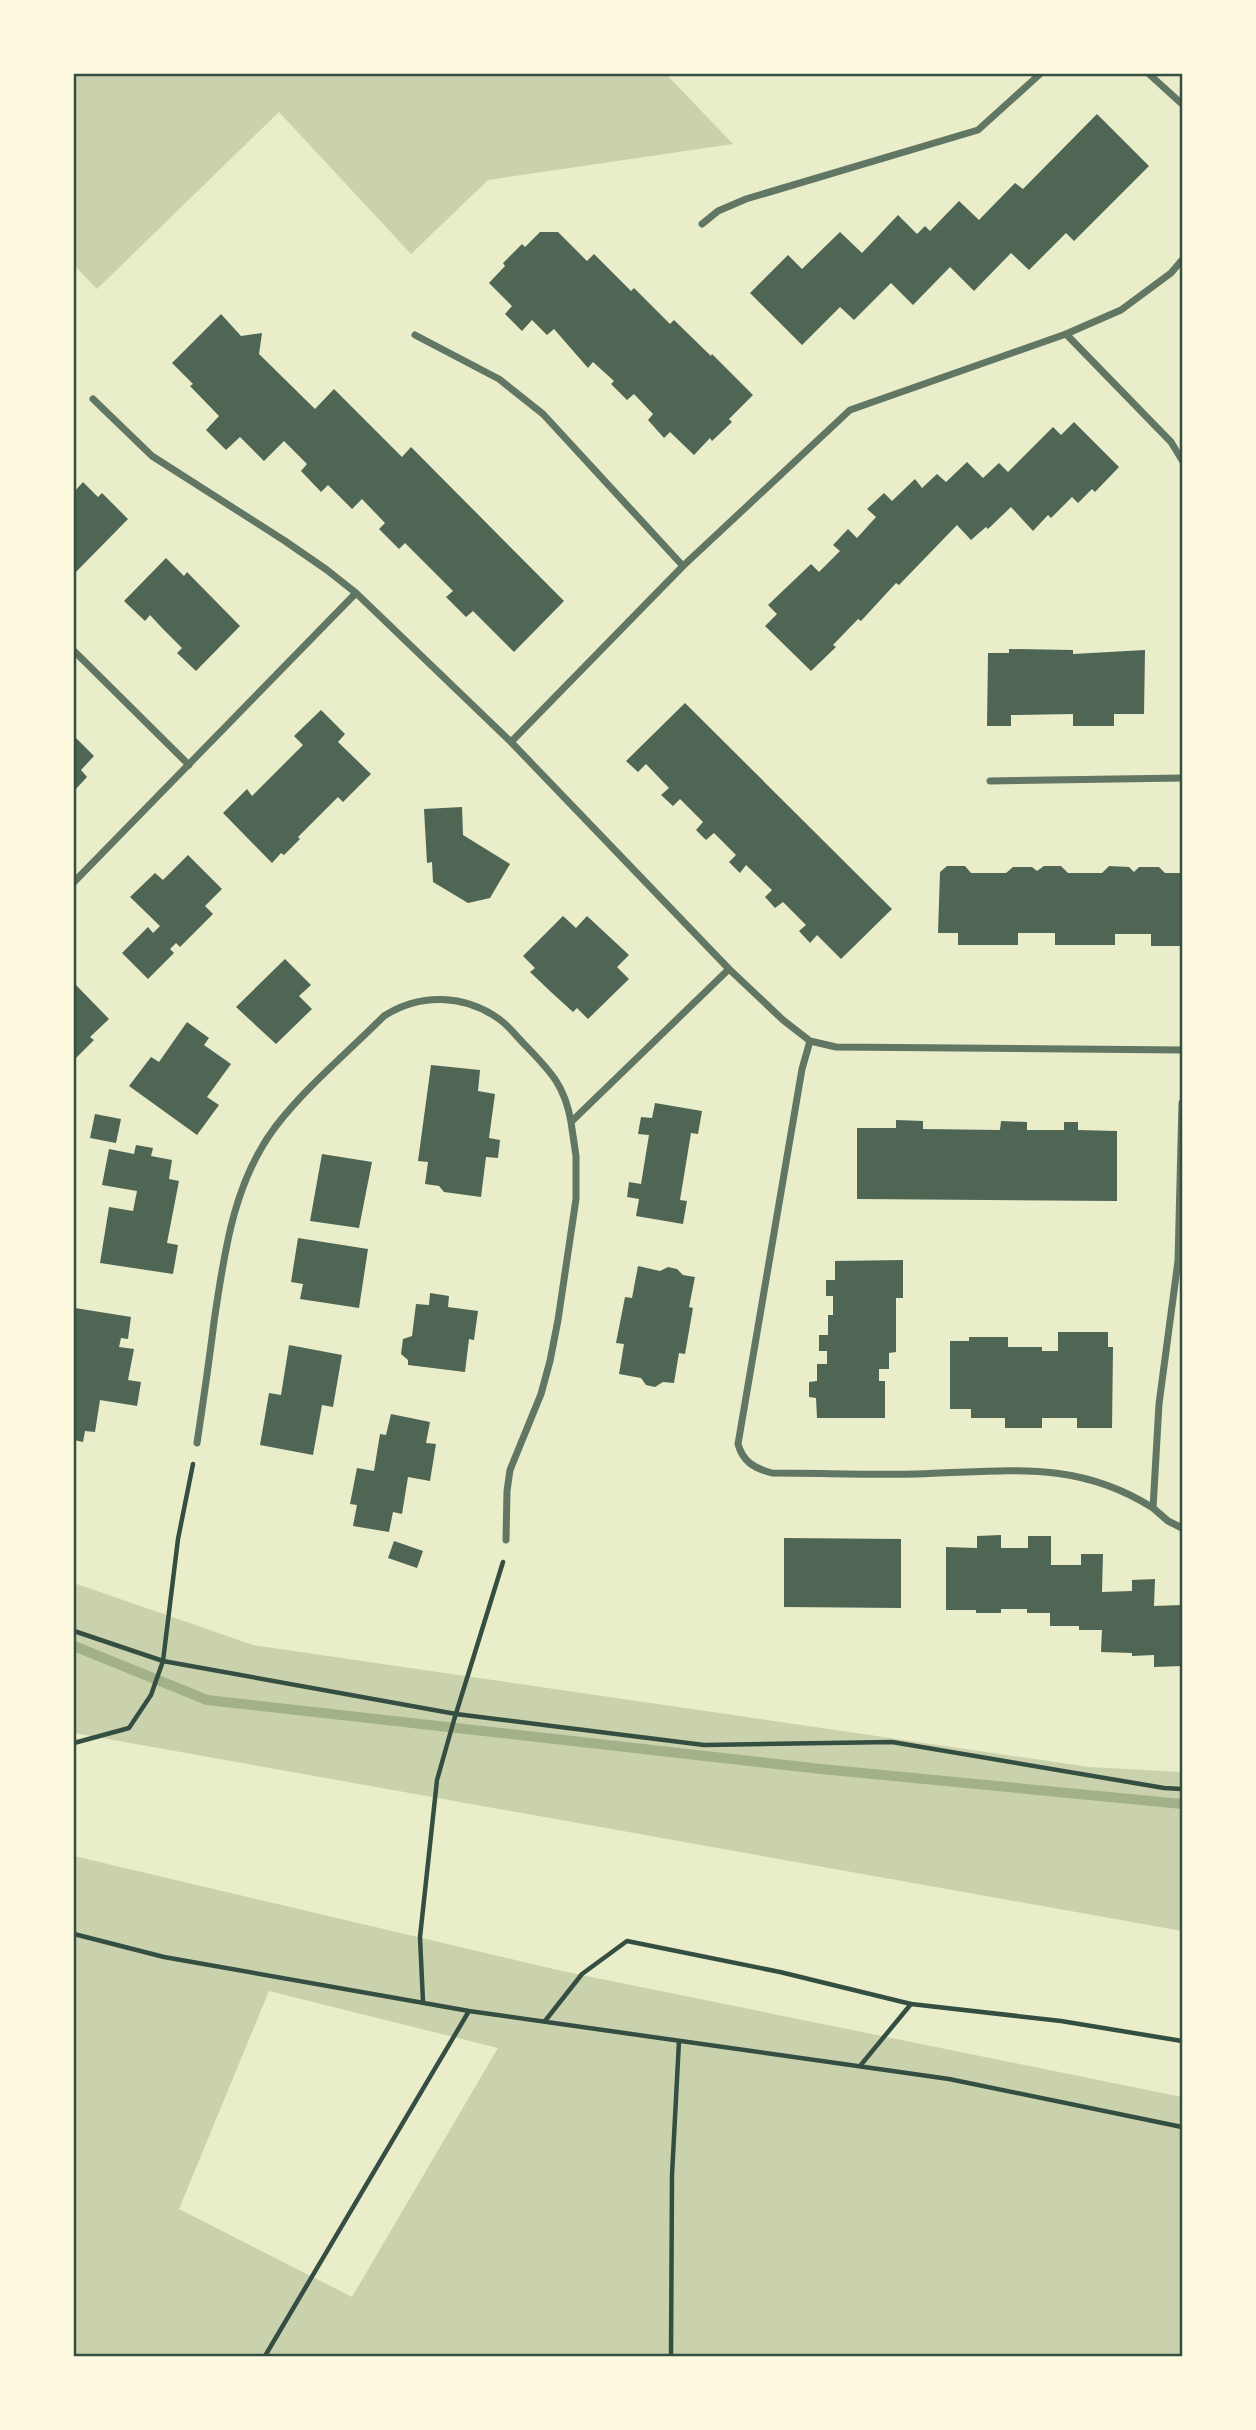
<svg xmlns="http://www.w3.org/2000/svg" width="1256" height="2430" font-family="Ubuntu,sans-serif">
	<style>
		.green { fill: #cad2ad; fill-rule: evenodd }
		.lines { fill: none; stroke-linecap: round; stroke-linejoin: round }
		.stream { stroke: #a3b18a; stroke-width: 10 }
		.building { fill: #4f6655 }
		.path { stroke: #344e41; stroke-width: 4.5 }
		.minor { stroke: #617663; stroke-width: 7 }
		.neatline { fill: none; stroke: #344e41; stroke-width: 2.5 }
	</style>
	<rect width="100%" height="100%" fill="#e9edc9"/>
	<path class="green" d="M74 74H666L733 144 488 180 411 254 279 112 97 289 74 265Z
		M74 1583 253 1645 1089 1767 1182 1772V1931L74 1733Z
		M74 1856 562 1971 1182 2097V2356H74ZM269 1991 498 2048 352 2297 179 2209Z"/>
	<g class="lines">
		<path class="stream" d="M74 1646 207 1700 821 1769 1182 1804"/>
	</g>
	<path class="building" d="M1097 114 1149 166 1074 241 1066 233 1029 270 1011 253 974 291 950 267 913 305 891 283 854 320 840 307 802 345 750 293 788 255 802 269 840 232 862 253 898 215 917 234 925 226 930 231 959 201 979 220 1015 183 1023 189Z
		M540 232H558L587 261 594 254 631 291 634 288 670 324 674 320 711 356 712 354 753 395 729 419 732 422 712 441 710 438 694 455 670 432 664 438 648 420 653 414 634 394 627 400 611 384 614 381 593 362 588 368 554 329 547 335 532 320 522 331 505 314 512 306 489 283 505 266 503 263 522 244 525 247Z
		M221 314 241 336 262 333 259 354 315 409 334 389 402 457 411 447 564 601 514 652 473 611 466 617 446 597 453 591 405 543 399 549 379 529 385 523 362 499 352 509 328 485 321 492 301 471 307 464 284 441 264 461 240 437 226 450 206 430 219 416 190 386 193 384 172 363Z
		M1074 422 1119 467 1095 492 1092 489 1078 503 1072 497 1051 518 1048 515 1033 531 1011 507 988 529 986 527 971 540 957 525 899 585 896 583 861 621 858 619 833 645 836 647 811 671 765 626 777 614 768 605 811 564 819 572 840 551 833 545 848 529 857 538 876 517 867 509 884 493 892 501 915 479 922 488 937 474 946 482 967 462 983 478 999 463 1008 472 1053 427 1061 435Z
		M83 482 98 497 102 493 128 519 74 574V492Z
		M166 558 184 576 187 572 240 626 196 671 177 653 182 648 163 629 150 615 145 621 124 601Z
		M1009 649 1073 650V654L1145 650 1144 714H1114V726H1073V714L1011 715V726H987L988 653H1009Z
		M685 703 892 909 841 959 817 935 810 943 799 931 806 925 783 902 775 908 765 897 772 890 746 865 740 873 729 862 736 855 714 833 706 840 696 830 703 822 680 799 673 806 661 795 669 788 646 764 638 772 626 761Z
		M321 710 345 734 338 742 371 774 343 802 338 797 298 837 300 839 284 855 281 853 272 863 223 813 247 789 252 796 303 745 294 736Z
		M74 736 94 756 81 770 87 777 74 791Z
		M462 807 463 835 510 864 490 898 468 903 433 882 432 862 427 863 424 809Z
		M188 855 222 889 205 906 213 914 180 947 176 943 170 949 174 953 148 979 122 953 148 927 153 933 160 926 130 897 155 873 163 880Z
		M947 866H965L971 873H1006L1013 867H1032L1037 871 1044 866H1061L1068 873H1102L1109 866 1129 867 1134 872 1139 867H1159L1165 873H1182V946H1151V934H1115V945H1055V933H1018V945H958V933H938L940 872Z
		M563 916 576 928 587 916 629 955 617 967 629 979 588 1019 577 1008 573 1012 551 992 530 972 535 968 523 956Z
		M285 959 311 985 299 996 312 1009 276 1044 236 1007Z
		M74 983 109 1019 90 1037 94 1040 74 1060Z
		M187 1022 209 1038 204 1045 231 1064 207 1097 219 1105 197 1135 129 1086 151 1057 159 1062Z
		M431 1065 480 1070 478 1091 495 1094 489 1138 500 1140 498 1158 486 1157 481 1197 444 1192 439 1186 425 1184 428 1162 418 1161Z
		M655 1103 702 1111 698 1134 691 1133 680 1200 687 1201 683 1224 636 1216 639 1199 627 1197 629 1182 641 1184 649 1135 638 1134 641 1117 652 1118Z
		M95 1114 121 1119 116 1143 90 1138Z
		M896 1120 923 1121V1129L1000 1130 1001 1121 1027 1122V1130H1064V1122H1078V1130L1117 1131V1201L857 1199V1128H896Z
		M136 1145 153 1148 151 1156 172 1160 169 1179 179 1181 167 1243 178 1245 173 1274 100 1263 109 1207 133 1211 137 1191 102 1185 109 1149 134 1154Z
		M322 1154 372 1162 359 1228 310 1221Z
		M298 1238 368 1249 359 1308 300 1299 303 1284 291 1282Z
		M903 1260V1298H896V1352L889 1353V1369H879V1381H885V1418H817L816 1398 809 1397V1382L817 1381V1364H827V1351H819V1335H828V1315H833V1296H826V1280H835V1261Z
		M638 1266 660 1271 668 1267 677 1269 683 1275 695 1277 689 1307 693 1308 685 1354 679 1353 674 1383 663 1382 655 1387 646 1385 641 1378 619 1374 624 1344 616 1343 625 1297 632 1298Z
		M430 1293 449 1296 448 1307 478 1311 474 1340 469 1339 465 1372 408 1365V1360L401 1354 403 1339 412 1336 416 1304 429 1305Z
		M75 1308 131 1317 128 1339 121 1338 119 1347 134 1349 128 1380 141 1382 137 1406 100 1400 95 1432 85 1431 83 1442 74 1440Z
		M1058 1332H1108V1347H1113L1112 1428H1077V1418H1042V1428H1005V1418H971V1409H950V1341H969V1337H1008V1347H1042V1351H1058Z
		M289 1345 342 1355 333 1407 322 1405 313 1455 260 1445 269 1393 281 1395Z
		M391 1414 430 1422 426 1443 436 1444 430 1481 408 1477 402 1514 393 1512 389 1532 353 1526 357 1505 350 1504 357 1468 374 1471 380 1434 386 1435Z
		M1001 1535V1548H1028V1536H1051V1565H1081V1554H1103L1102 1592 1132 1591V1580L1155 1579 1154 1606 1182 1605V1666L1154 1667V1655L1132 1656V1653L1101 1652 1102 1630H1079V1626H1050V1613H1027V1609H1001V1613H976V1610H946V1547L977 1548V1536Z
		M784 1538 901 1539V1608L784 1607Z
		M394 1541 423 1551 417 1568 388 1558Z"/>
	<g class="lines">
		<path class="path" d="M74 1631 163 1661 456 1714 704 1745 892 1742 1164 1788 1182 1789
			M74 1743 129 1728 151 1695 163 1661 178 1539 193 1464
			M74 1934 164 1957 469 2011 949 2079 1182 2127
			M423 2002 420 1937 437 1780 454 1720 503 1562
			M545 2021 582 1974 627 1941 780 1972 911 2004 1061 2021 1182 2041
			M860 2066 911 2004
			M265 2356 469 2011
			M671 2356 672 2175 679 2041"/>
		<path class="minor" d="M1149 74 1182 104
			M702 224 718 211 746 199 978 130 1040 74
			M1066 334 1171 442 1182 460
			M415 335 499 379 543 414 683 566
			M93 399 152 456 285 541 327 570 356 593
			M74 651 189 765
			M511 742 683 566 850 410 1066 334 1121 310 1171 273 1182 260
			M990 781 1182 778
			M74 882 356 593 511 742 729 969 783 1020 810 1041 836 1047 1182 1050
			M810 1041 802 1069 738 1444C743 1462 754 1468 772 1473 820 1473 868 1475 916 1474 1004 1472 1074 1458 1153 1508L1159 1404 1178 1261 1182 1103
			M197 1443C203 1403 209 1362 214 1322 224 1255 233 1182 276 1126 307 1086 348 1052 384 1016 420 993 464 994 499 1019 509 1026 517 1037 526 1046 551 1072 565 1086 571 1122L729 969
			M1153 1508 1168 1521 1182 1528
			M506 1540 507 1491 510 1470 541 1394 550 1361 558 1320 576 1199V1156L571 1122"/>
	</g>
	<rect width="1256" height="2430" fill="none" stroke="#fefae0" stroke-width="150"/>
	<rect x="75" y="75" width="1106" height="2280" class="neatline"/>
</svg>
